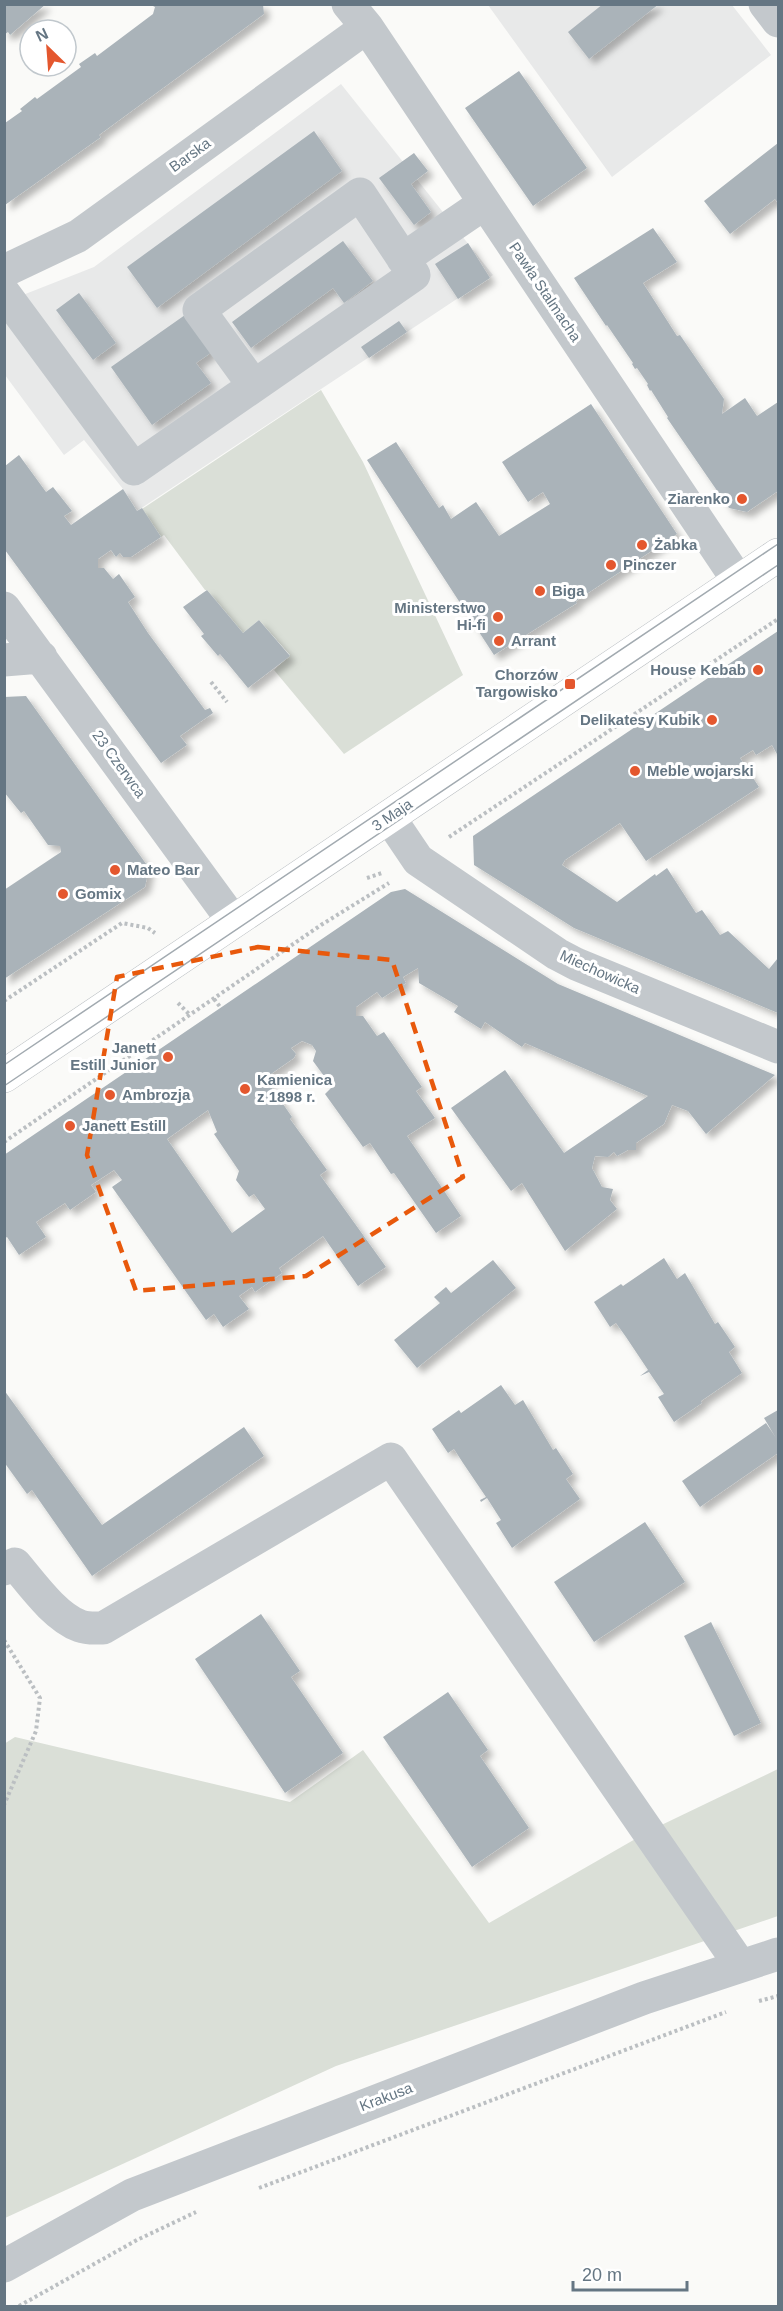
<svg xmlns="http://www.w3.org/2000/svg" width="783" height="2311" font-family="Helvetica,sans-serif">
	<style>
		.built { fill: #e8e9e9 }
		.green { fill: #dadfd7 }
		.building { fill: #aab3b9; fill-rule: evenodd; filter: url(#shadow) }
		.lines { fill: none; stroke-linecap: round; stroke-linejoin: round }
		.major-casing { stroke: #b5babe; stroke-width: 34 }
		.path { stroke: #bbbfc2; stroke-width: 4; stroke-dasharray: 3 3; stroke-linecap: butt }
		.minor { stroke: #c3c8cc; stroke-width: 33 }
		.major { stroke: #fff; stroke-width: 33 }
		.tram { stroke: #a2aab0; stroke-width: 1.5 }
		.marked { fill: none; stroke: #e8590c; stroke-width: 4.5; stroke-dasharray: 12 8; stroke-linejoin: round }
		.poi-dot { fill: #e4572e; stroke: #fff; stroke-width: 2 }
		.labels { text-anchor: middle; stroke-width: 6; stroke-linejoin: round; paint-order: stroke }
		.street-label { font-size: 15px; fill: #657683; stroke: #fff }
		.poi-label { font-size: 15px; font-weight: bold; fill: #657683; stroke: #fff; text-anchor: start }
	</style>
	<defs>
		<filter id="shadow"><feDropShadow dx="5.5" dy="5.5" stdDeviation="3" flood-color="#0004"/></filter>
	</defs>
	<rect width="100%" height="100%" fill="#fafaf8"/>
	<path class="built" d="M488 5H732L771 55 612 177Z
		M341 84 493 275 137 511 123 489 84 440 64 455 5 375V302L94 267Z"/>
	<path class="green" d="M321 390 363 462 463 675 344 754 274 670 290 655 259 620 243 633 207 590H205L164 535 161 537 142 509Z
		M15 1737 290 1802 363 1750 489 1923 651 1830 778 1769V1916L336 2066 5 2218 4 1744Z"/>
	<path class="building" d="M4 4H46L10 35 8 32 4 35Z
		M149 4H263L264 14 99 135 101 137 5 205V123L22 111 20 109 35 97 37 99 81 67 79 64 95 53 97 56 153 14 155 7Z
		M603 4H659L589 59 568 32Z
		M519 71 587 168 533 206 465 108Z
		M314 131 342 171 157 308 127 267Z
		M778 143V203L775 199 730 234 704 201Z
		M414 153 428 171 411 184 431 212 414 225 379 178Z
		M653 228 677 262 643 283 677 336 680 335 724 399 722 414 745 398 757 416 778 402V491L747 512 729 508 667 418 668 417 651 390 650 391 647 385 648 384 637 368 635 369 632 364 633 363 607 325 606 326 574 278Z
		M343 241 373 281 344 303 333 288 251 348 232 322Z
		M468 243 490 278 458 299 435 264Z
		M79 293 116 343 93 360 56 310Z
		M185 315 212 352 196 363 211 383 152 425 111 367Z
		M399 321 407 332 369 358 361 347Z
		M591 404 677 534 576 601 577 603 494 655 367 460 396 442 439 508 443 505 451 519 476 502 499 536 550 504 543 492 528 502 502 462Z
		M19 455 46 492 53 487 72 511 64 516 71 525 123 489 137 511 142 508 161 537 131 557H123L120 553 116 557 111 550 98 559V568H104L113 579 119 574 135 597 128 602 148 633 205 710 210 708 213 713 180 736 187 745 161 763 5 550V466Z
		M207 590 243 633 259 620 290 656 248 688 220 654 218 656 201 636 204 634 183 607Z
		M778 631V756L772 745 756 755 753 750 740 758 759 787 646 861 620 823 565 860 562 865 617 902 655 874 656 876 667 868 696 913 702 910 720 935 728 931 769 969 778 958V1013L574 928 474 865 473 836Z
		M26 696 149 868 145 887 4 979V890L61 852 60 846 48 845 24 811 21 813 4 792V697Z
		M405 889 558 984 775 1075 706 1134 688 1111 672 1105 664 1124 636 1143V1150H628L617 1156 614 1152 608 1157 595 1156 592 1168 602 1187 613 1189 610 1200 617 1209 565 1251 522 1183 511 1191 451 1108 505 1070 564 1153 648 1096 525 1043 522 1047 485 1022 481 1029 454 1012 458 1006 419 983 418 968 403 977 406 983 382 998 377 992 356 1007V1016H363L377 1036 384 1032 422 1087 416 1091 435 1118 407 1136 461 1216 436 1233 394 1173 391 1174 370 1143 363 1147 325 1094 332 1087 313 1061 316 1051 312 1045 302 1041 291 1048 296 1054 294 1058 265 1078 292 1117 290 1119 327 1170 320 1175 386 1267 358 1286 323 1236 279 1268 282 1273 255 1292 252 1287 239 1296 249 1309 223 1327 214 1314 206 1320 112 1187 122 1180 114 1170 91 1185 96 1192 70 1210 65 1203 36 1222 46 1237 19 1255 7 1237 4 1239V1155L391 892ZM208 1110 217 1132 214 1134 239 1171 236 1180 249 1197 254 1194 265 1209 232 1233 167 1139Z
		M664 1258 677 1279 685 1273 715 1324 718 1322 735 1347 729 1352 742 1373 701 1401 702 1403 674 1422 658 1397 664 1394 649 1372 640 1376 648 1370 626 1337 616 1323 610 1327 594 1302 621 1284 623 1286Z
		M493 1260 516 1288 417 1368 394 1340 440 1303 434 1297 446 1287 451 1293Z
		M501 1385 515 1405 523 1400 553 1450 556 1448 573 1474 566 1479 580 1499 512 1548 496 1523 501 1520 487 1498 481 1502 480 1500 486 1497 463 1463 454 1449 448 1453 432 1429 459 1410 461 1413Z
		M4 1390 102 1525 244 1427 264 1456 92 1576 32 1490 27 1494 4 1462Z
		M778 1410V1453L700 1507 682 1481 766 1423 776 1438 764 1418Z
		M645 1522 685 1582 594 1642 554 1582Z
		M261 1614 300 1671 291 1677 343 1753 285 1793 195 1659Z
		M711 1622 761 1723 734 1736 684 1636Z
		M448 1692 488 1750 480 1756 529 1828 472 1867 383 1737Z"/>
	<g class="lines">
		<g class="major-casing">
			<path id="major" d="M4 1076 778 555"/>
		</g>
		<path class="path" d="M211 682 227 702
			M449 837 778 619
			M367 878 382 873
			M214 999 221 1008
			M4 1001 122 923 148 928 155 933
			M178 1003 190 1015
			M4 1142 321 925 389 883
			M4 1640 40 1698 36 1731 4 1805
			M759 2001 778 1996
			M259 2188 726 2012
			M19 2306 137 2240 196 2212"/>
		<path class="minor" d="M348 4 367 27 739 582
			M765 4 778 21
			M403 259 485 203
			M4 271 78 236 367 27
			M4 293 134 469 414 275 360 194 199 310 254 386
			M4 608 233 921
			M4 660 41 657
			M389 817 418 860 557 954 576 964 778 1047
			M4 1569 15 1564C32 1584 55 1617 80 1626 88 1629 95 1628 103 1628L391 1459 740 1965
			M4 2266 132 2195 644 1998 778 1954"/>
		<use href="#major" class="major"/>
		<path class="tram" d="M4 1065 778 544
			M4 1086 778 565"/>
	</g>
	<path class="marked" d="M258 947 392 960 463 1177 306 1276 136 1291 87 1155 117 977Z"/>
	<g class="poi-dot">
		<circle cx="742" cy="499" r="6"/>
		<circle cx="642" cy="545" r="6"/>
		<circle cx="611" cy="565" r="6"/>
		<circle cx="540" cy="591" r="6"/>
		<circle cx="498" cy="617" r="6"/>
		<circle cx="499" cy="641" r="6"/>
		<circle cx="758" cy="670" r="6"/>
		<rect x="564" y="678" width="12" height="12" rx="3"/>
		<circle cx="712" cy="720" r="6"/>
		<circle cx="635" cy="771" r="6"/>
		<circle cx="115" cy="870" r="6"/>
		<circle cx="63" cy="894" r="6"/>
		<circle cx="168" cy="1057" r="6"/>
		<circle cx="245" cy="1089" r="6"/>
		<circle cx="110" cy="1095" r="6"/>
		<circle cx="70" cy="1126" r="6"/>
	</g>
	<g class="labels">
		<g class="street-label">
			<text transform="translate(190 155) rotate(-36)" y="5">Barska</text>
			<text transform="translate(545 292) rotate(56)" y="5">Pawła Stalmacha</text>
			<text transform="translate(119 764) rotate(54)" y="5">23 Czerwca</text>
			<text transform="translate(392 815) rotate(-34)" y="5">3 Maja</text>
			<text transform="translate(600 972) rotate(24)" y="5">Miechowicka</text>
			<text transform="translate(386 2097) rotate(-21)" y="5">Krakusa</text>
		</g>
		<g class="poi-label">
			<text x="730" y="504" text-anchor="end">Ziarenko</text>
			<text x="654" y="550">Żabka</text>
			<text x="623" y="570">Pinczer</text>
			<text x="552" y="596">Biga</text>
			<text x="486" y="613" text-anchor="end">Ministerstwo<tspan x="486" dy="17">Hi-fi</tspan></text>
			<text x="511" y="646">Arrant</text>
			<text x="746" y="675" text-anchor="end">House Kebab</text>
			<text x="558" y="680" text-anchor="end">Chorzów<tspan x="558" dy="17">Targowisko</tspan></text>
			<text x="700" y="725" text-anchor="end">Delikatesy Kubik</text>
			<text x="647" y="776">Meble wojarski</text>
			<text x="127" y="875">Mateo Bar</text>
			<text x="75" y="899">Gomix</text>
			<text x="156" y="1053" text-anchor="end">Janett<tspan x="156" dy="17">Estill Junior</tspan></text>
			<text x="257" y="1085">Kamienica<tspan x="257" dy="17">z 1898 r.</tspan></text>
			<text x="122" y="1100">Ambrozja</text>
			<text x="82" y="1131">Janett Estill</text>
		</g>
	</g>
	<rect width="783" height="2311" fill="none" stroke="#657683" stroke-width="12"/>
	<g transform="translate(48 48) rotate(335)"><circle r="28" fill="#ffffff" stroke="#c1c8cd" stroke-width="1.5"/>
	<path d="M0-4.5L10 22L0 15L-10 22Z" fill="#e4572e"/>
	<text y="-9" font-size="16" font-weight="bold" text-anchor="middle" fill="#657683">N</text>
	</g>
	<path d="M573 2281v9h114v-9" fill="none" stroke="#657683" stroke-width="3"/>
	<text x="582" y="2281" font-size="18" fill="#657683" stroke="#ffffff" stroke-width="4.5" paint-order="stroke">20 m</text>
</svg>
